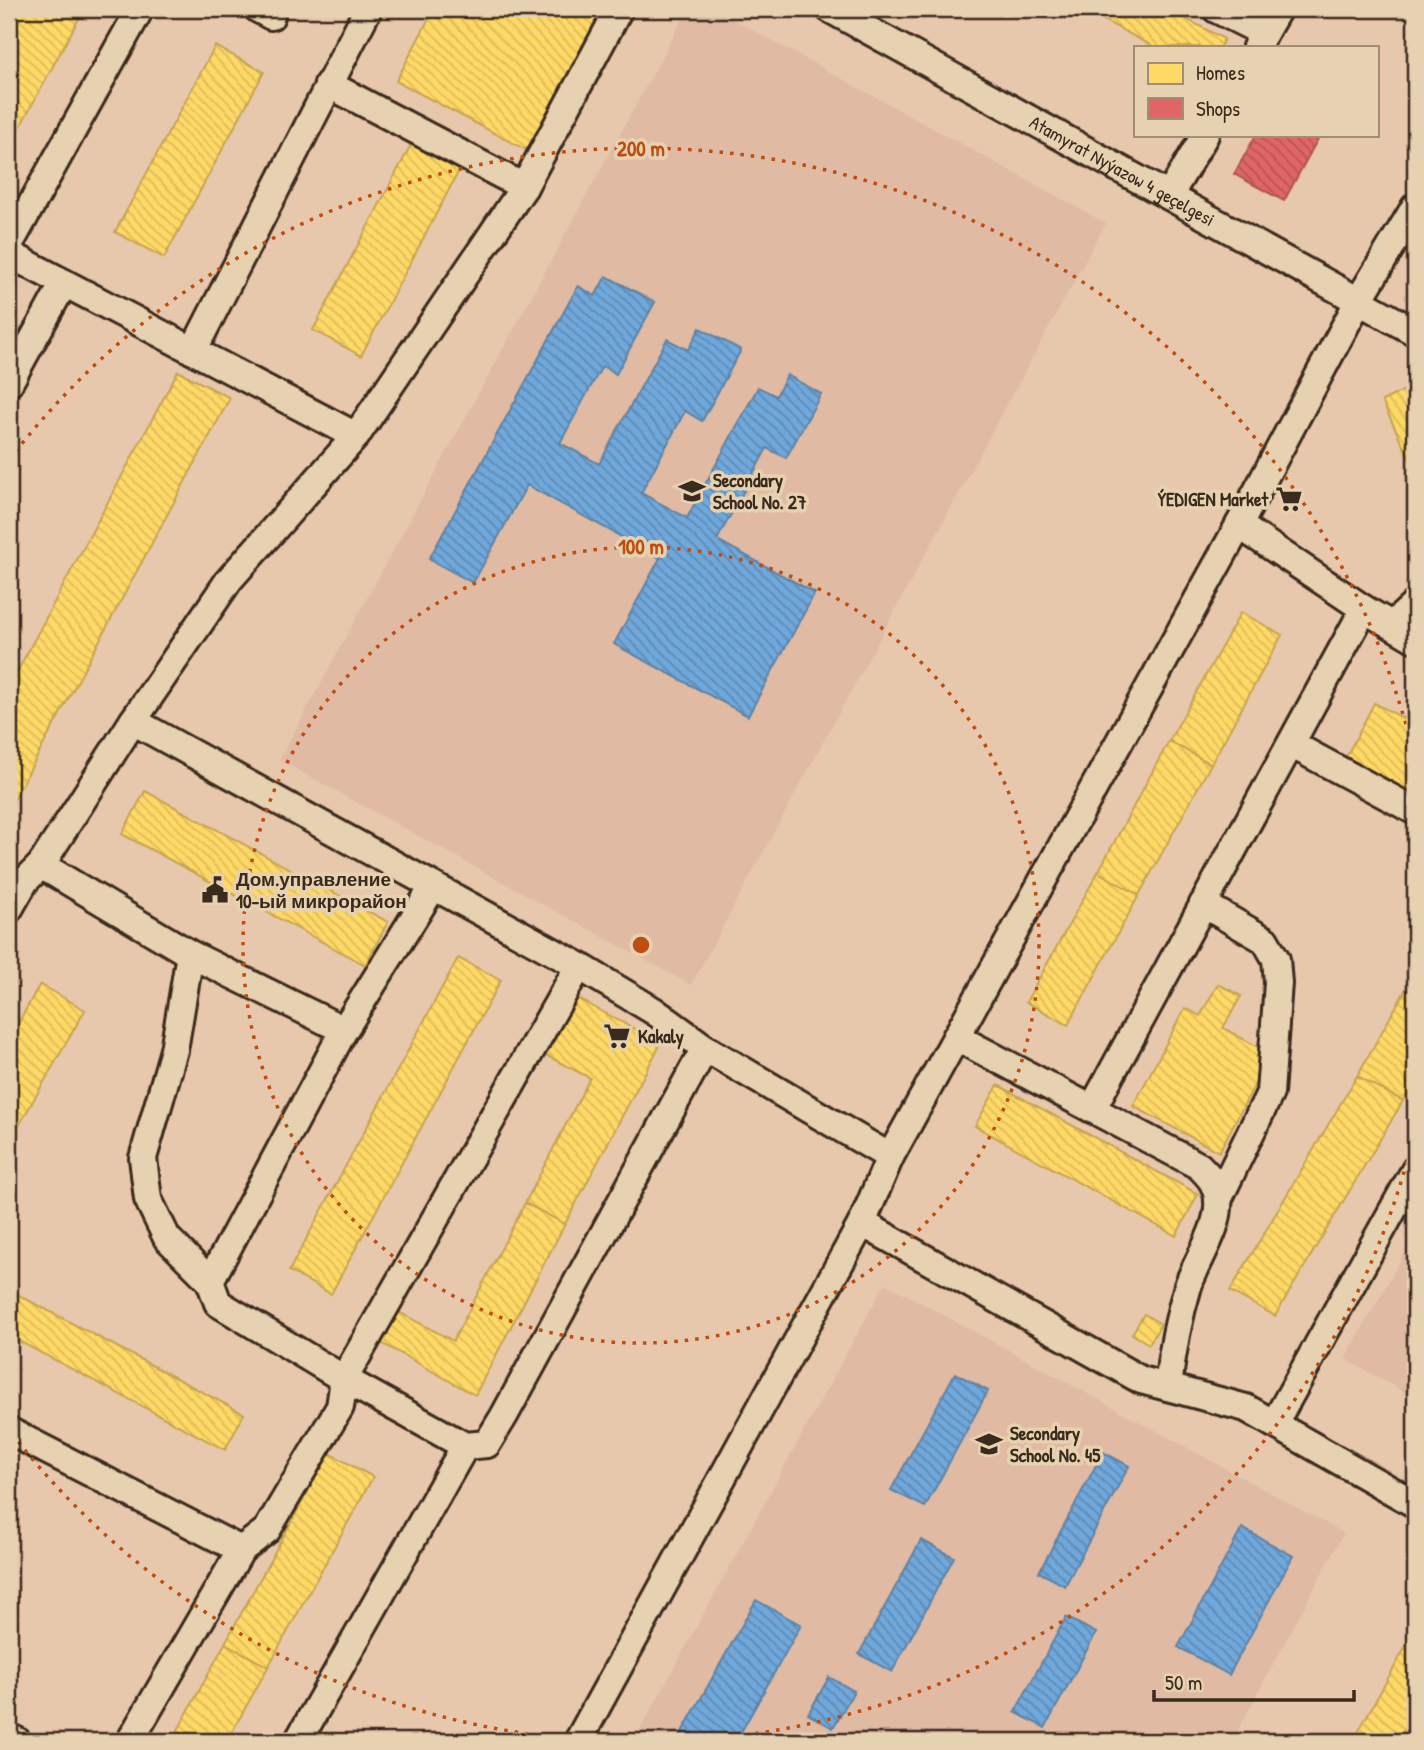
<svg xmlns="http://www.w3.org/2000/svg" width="1424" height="1750" font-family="'Patrick Hand',sans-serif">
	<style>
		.built { fill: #e0baa3 }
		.homes { fill: url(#homes-back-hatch); stroke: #c4a450; stroke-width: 2 }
		.shops { fill: url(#shops-back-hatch); stroke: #ae5450; stroke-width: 2 }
		.schools { fill: url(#schools-back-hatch); stroke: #5f82a3; stroke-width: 2 }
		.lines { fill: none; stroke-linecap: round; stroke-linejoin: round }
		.minor-casing { stroke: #3b2a1e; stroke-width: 32 }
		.path { stroke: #3b2a1e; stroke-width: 4.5; stroke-dasharray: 5 5; stroke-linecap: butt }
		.minor { stroke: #e6d1b0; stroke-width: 26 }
		.ring { fill: none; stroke: #bd4d10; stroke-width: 3.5; stroke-dasharray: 3.5 7 }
		.labels { text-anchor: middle; stroke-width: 7; stroke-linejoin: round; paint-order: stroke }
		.street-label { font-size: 19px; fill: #3b2a1e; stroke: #e6d1b0 }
		.poi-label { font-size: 19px; font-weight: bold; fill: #3b2a1e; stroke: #e6d1b0; text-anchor: start }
		.centre { fill: #bd4d10; stroke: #e6d1b0; stroke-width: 3.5 }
		.ring-label { font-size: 21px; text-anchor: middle; font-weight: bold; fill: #bd4d10; stroke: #e6d1b0; stroke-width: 7; stroke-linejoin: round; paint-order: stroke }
	</style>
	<defs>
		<pattern id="homes-back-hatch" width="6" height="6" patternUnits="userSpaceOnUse" patternTransform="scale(1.75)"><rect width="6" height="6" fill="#ffd966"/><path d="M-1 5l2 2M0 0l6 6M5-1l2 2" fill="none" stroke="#dbba58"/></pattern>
		<pattern id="shops-back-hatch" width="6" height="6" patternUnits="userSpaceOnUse" patternTransform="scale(1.75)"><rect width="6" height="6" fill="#e06666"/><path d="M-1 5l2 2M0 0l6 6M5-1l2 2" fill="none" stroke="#b75453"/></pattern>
		<pattern id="schools-back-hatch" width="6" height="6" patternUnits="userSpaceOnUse" patternTransform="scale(1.75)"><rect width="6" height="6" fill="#6fa8dc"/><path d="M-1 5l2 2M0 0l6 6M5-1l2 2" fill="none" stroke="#5c89b2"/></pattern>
	</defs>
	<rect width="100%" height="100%" fill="#e8c8ad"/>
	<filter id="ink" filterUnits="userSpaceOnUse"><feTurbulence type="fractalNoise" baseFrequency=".0143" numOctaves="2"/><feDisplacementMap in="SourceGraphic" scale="14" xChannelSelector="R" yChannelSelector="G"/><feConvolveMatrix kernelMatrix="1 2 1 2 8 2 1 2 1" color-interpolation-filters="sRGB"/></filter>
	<g filter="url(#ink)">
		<path class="built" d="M688 9H714L1106 223 691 985 279 760Z
			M1415 1234V1398L1345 1359Z
			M885 1283 1344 1533 1232 1741H634Z"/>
		<path class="homes" d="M21 9H84L9 147V31Z
			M434 9H605L530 152 396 81Z
			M1083 9H1168L1224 39 1220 47H1154Z
			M215 46 264 72 164 258 115 232Z
			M413 141 461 167 361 356 313 330Z
			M178 371 230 398 11 805 9 804V687Z
			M1415 385V470L1382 401Z
			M1241 612 1282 635 1211 764 1169 741Z
			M1374 703 1415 724V795L1345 759Z
			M1169 741 1211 764 1139 895 1098 872Z
			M145 791 388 922 365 965 122 834Z
			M1098 872 1139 895 1068 1025 1026 1002Z
			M458 958 501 980 331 1294 289 1271Z
			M1415 973V1079L1403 1101 1357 1076Z
			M40 984 85 1010 9 1143V1040Z
			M1218 984 1241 996 1223 1028 1271 1054 1219 1152 1133 1106 1185 1008 1200 1016Z
			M567 993 661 1043 565 1224 525 1203 590 1078 538 1051Z
			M1357 1076 1403 1101 1275 1316 1230 1291Z
			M998 1085 1198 1194 1176 1236 975 1126Z
			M525 1203 565 1224 475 1395 380 1342 397 1311 453 1341Z
			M9 1290 244 1414 225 1450 9 1336Z
			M1144 1314 1161 1324 1149 1344 1132 1334Z
			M329 1453 373 1477 268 1667 225 1643Z
			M1415 1630V1710L1398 1741H1353Z
			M225 1643 268 1667 227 1741H172Z"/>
		<path class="shops" d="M1256 135H1320L1284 201 1234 174Z"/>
		<path class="schools" d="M606 276 655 302 616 374 602 366 560 443 599 464 667 339 688 350 700 328 741 350 702 421 685 411 641 493 687 518 758 387 776 396 787 375 821 394 786 458 767 448 717 540 815 593 748 716 614 644 660 558 527 485 473 583 429 559 578 286 595 296Z
			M955 1373 988 1391 925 1507 891 1490Z
			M1103 1452 1129 1466 1065 1586 1039 1572Z
			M1242 1528 1293 1556 1229 1675 1178 1647Z
			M921 1540 954 1557 892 1672 859 1654Z
			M756 1600 801 1625 736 1741H677Z
			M1066 1617 1096 1633 1045 1728 1015 1712Z
			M829 1677 854 1691 833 1728 808 1714Z"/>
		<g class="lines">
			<g class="minor-casing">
				<g id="minor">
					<path d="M258 9 271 16"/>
					<path id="s1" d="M830 9 1415 332"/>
					<path d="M1216 9 1264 33"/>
					<path d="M1256 47 1278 9"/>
					<path d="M328 84 524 187"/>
					<path d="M1169 196 1205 135"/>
					<path d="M9 245 140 9"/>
					<path d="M9 254 356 436"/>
					<path d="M193 351 368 9"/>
					<path d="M9 383 64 283"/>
					<path d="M1239 525 1364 609 1415 639"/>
					<path d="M1393 624 1415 604"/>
					<path d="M133 721 229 580 356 436 524 187 619 9"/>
					<path d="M1291 744 1415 811"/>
					<path d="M41 865 190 954 344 1030"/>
					<path d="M433 887 344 1030 210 1281 218 1303 344 1379 465 1446"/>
					<path d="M1203 904 1265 940 1276 959 1278 983 1270 1093 1218 1200"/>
					<path d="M9 909 25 881 41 865 133 721 579 966 654 1011 705 1048 890 1157"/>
					<path d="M190 954 174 1050 143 1158 148 1199 167 1238 210 1281"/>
					<path d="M956 1037 1092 1109 1364 609"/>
					<path d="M1092 1109 1199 1166C1209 1176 1216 1183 1218 1198 1221 1227 1197 1259 1188 1286 1178 1319 1172 1352 1168 1387"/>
					<path d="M862 1223 1141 1380 1246 1408 1415 1504"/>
					<path d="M1274 1424 1415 1170"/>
					<path d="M9 1431 241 1550"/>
					<path d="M9 1737 17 1741"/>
					<path d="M130 1741 241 1550 267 1530 340 1407 344 1379 579 966"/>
					<path d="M298 1741 465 1446 487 1444 504 1416 705 1048"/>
					<path d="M578 1741 862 1223 890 1157 1239 525 1359 300 1415 207"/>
				</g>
			</g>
			<path class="path" d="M1415 293V290"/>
			<use href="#minor" class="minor"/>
		</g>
	</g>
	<g class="ring">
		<circle cx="641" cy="945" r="398"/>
		<path d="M1415 1131A796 796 0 0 1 9 1430M9 460A796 796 0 0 1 1415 759"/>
	</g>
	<defs>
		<g id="school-bare" transform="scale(2.1)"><path d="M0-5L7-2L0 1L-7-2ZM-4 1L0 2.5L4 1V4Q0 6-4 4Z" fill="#3b2a1e" stroke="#e6d1b0" stroke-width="2.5" paint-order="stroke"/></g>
		<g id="supermarket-bare" transform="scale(2.1)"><path d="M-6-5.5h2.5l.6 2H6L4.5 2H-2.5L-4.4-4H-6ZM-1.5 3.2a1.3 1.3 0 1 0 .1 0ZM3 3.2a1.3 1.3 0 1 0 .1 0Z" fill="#3b2a1e" stroke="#e6d1b0" stroke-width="2.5" paint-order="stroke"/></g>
		<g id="civic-bare" transform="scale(2.1)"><path d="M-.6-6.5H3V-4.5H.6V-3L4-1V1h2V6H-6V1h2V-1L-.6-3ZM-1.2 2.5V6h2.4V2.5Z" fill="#3b2a1e" stroke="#e6d1b0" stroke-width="2.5" paint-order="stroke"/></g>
	</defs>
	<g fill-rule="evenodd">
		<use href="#school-bare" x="692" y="491"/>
		<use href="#supermarket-bare" x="1289" y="499"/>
		<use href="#civic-bare" x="215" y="890"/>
		<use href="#supermarket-bare" x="617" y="1036"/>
		<use href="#school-bare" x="989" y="1444"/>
	</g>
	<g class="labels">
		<g class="street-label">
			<text dy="7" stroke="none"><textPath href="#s1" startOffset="334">Atamyrat Nyýazow 4 geçelgesi</textPath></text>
		</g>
		<g class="poi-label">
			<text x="713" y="487">Secondary<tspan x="713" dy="22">School No. 27</tspan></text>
			<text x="1268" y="506" text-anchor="end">ÝEDIGEN Market</text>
			<text x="236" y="886">Дом.управление<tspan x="236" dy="22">10-ый микрорайон</tspan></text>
			<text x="638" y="1043">Kakaly</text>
			<text x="1010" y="1440">Secondary<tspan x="1010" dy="22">School No. 45</tspan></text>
		</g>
	</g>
	<circle cx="641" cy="945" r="10" class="centre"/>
	<g class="ring-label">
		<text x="641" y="156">200 m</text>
		<text x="641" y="554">100 m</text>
	</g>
	<rect width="1424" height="1750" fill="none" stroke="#e6d1b0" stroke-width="35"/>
	<rect x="18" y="18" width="1389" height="1715" fill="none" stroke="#3b2a1e" stroke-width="2.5" filter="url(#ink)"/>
	<rect x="1134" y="46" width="245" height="91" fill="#e6d1b0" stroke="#a28e76" stroke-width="2"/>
	<rect x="1148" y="63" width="35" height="21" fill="#ffd966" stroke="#a28e76" stroke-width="2"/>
	<text x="1196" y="80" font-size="21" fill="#3b2a1e">Homes</text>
	<rect x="1148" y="98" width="35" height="21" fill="#e06666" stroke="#a28e76" stroke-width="2"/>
	<text x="1196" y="116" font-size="21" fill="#3b2a1e">Shops</text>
	<path d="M1154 1690v10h200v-10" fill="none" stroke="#3b2a1e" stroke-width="3.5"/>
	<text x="1165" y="1690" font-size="21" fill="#3b2a1e" stroke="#e6d1b0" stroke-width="5" paint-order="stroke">50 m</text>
</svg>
